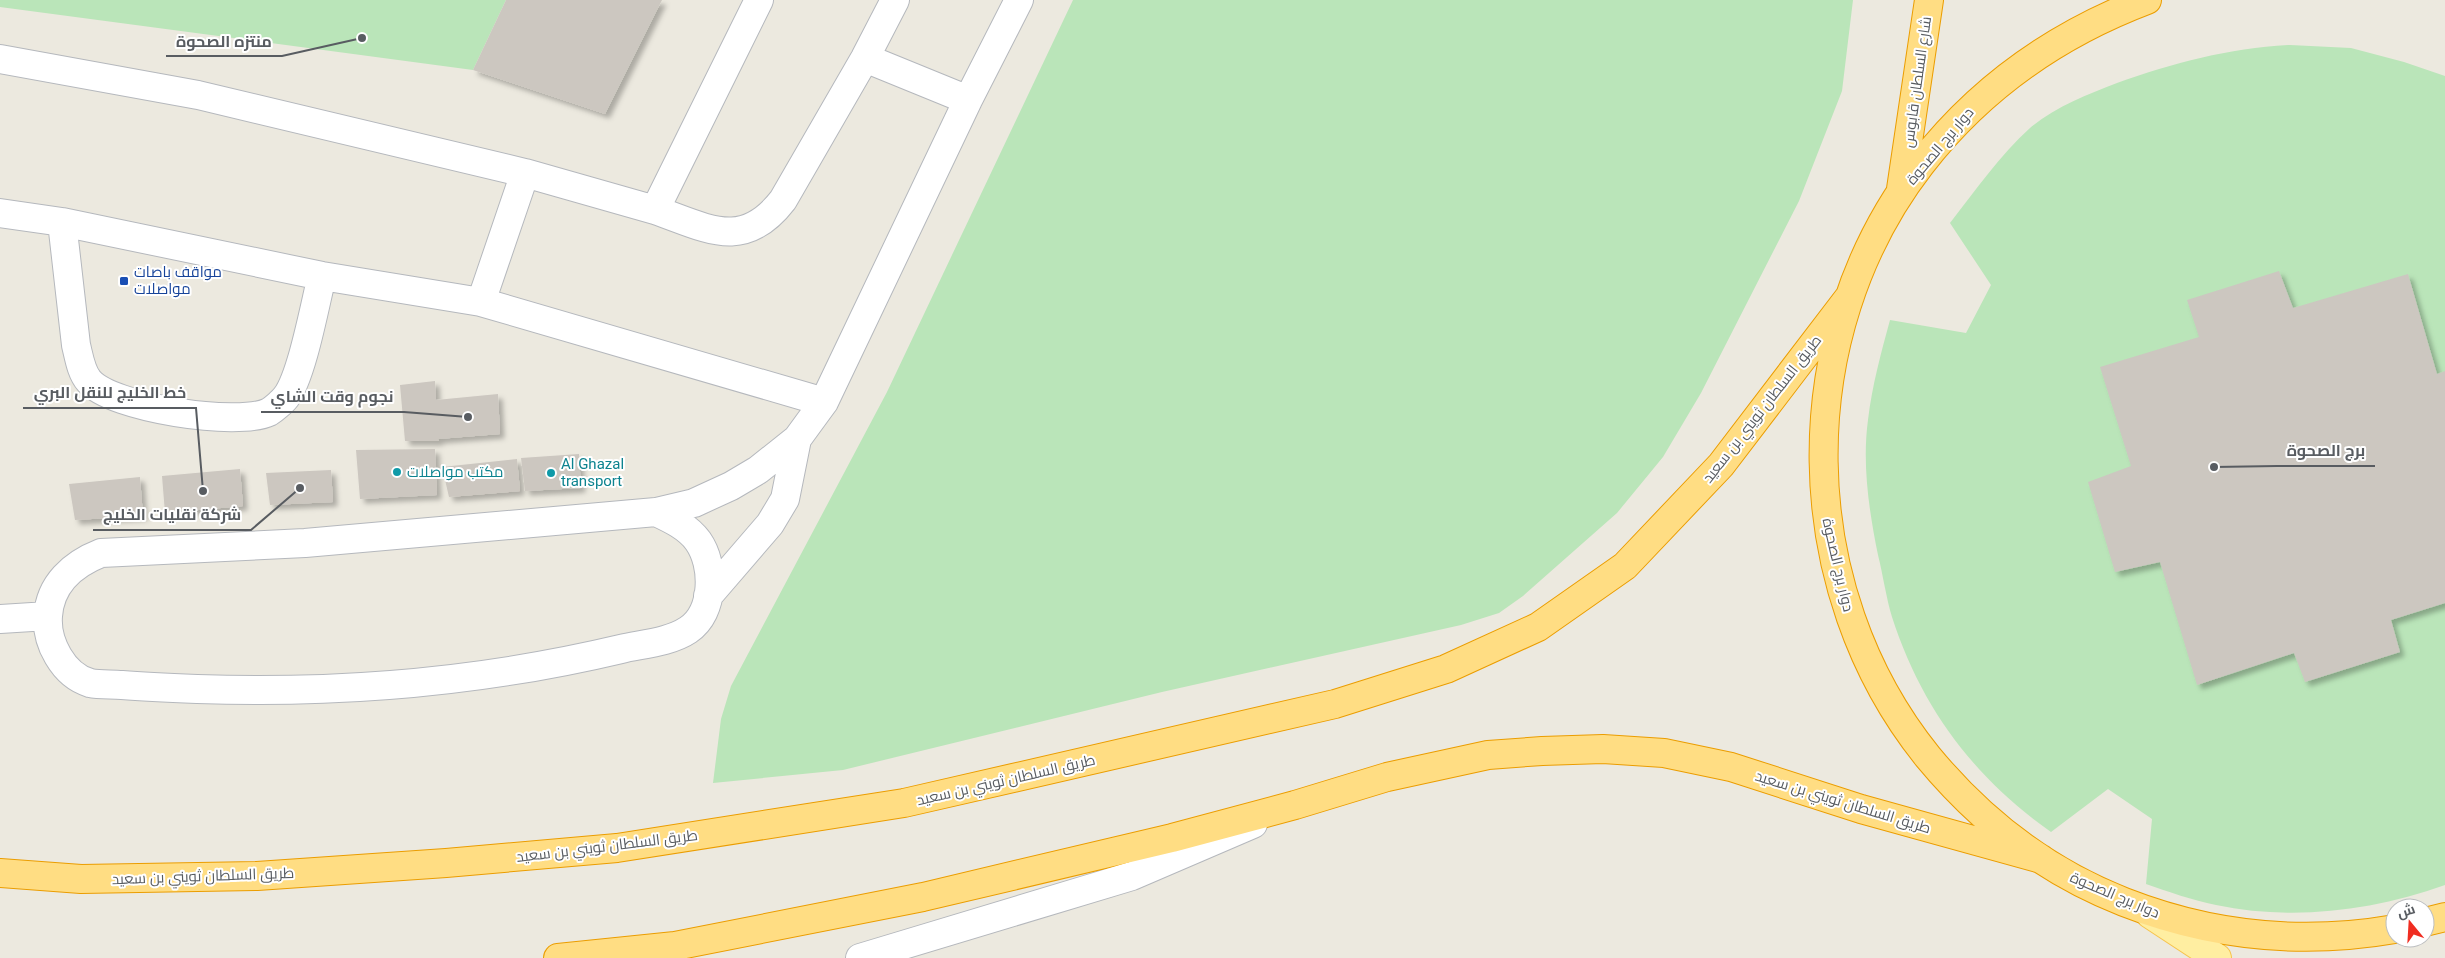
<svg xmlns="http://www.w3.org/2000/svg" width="2445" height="958" font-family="Roboto,Cairo,sans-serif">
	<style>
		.green { fill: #bae5b9 }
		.building { fill: #ccc7c0; filter: url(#shadow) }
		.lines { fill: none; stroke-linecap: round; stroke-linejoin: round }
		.minor-casing { stroke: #b5b8bd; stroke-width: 30 }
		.major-casing { stroke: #f7c44d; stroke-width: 30 }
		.highway-casing { stroke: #eb9d00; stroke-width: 30 }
		.minor { stroke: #fff; stroke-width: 28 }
		.major { stroke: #ffeea1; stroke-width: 28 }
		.highway { stroke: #ffdd83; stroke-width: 28 }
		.transit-dot { fill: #1a4fb4; stroke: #fff; stroke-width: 2 }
		.culture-dot { fill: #0f9aa8; stroke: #fff; stroke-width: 2 }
		.labels { text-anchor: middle; stroke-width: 4; stroke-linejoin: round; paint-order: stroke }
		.street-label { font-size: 15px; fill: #585c61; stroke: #fff }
		.transit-label { font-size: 15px; fill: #164399; stroke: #fff; text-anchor: start }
		.culture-label { font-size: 15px; fill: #0d838f; stroke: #fff; text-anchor: start }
		.leader { fill: none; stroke: #585c61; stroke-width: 2 }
		.callout-dot { fill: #585c61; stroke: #fff; stroke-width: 2 }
		.callout-label { font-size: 16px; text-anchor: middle; font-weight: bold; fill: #585c61; stroke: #fff; stroke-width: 4; stroke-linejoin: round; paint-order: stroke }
	</style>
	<defs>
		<filter id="shadow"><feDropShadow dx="4.5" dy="4.5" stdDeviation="2.5" flood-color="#0004"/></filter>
	</defs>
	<rect width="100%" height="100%" fill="#ece9df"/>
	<path class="green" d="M0 0H506L473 70 0 7Z
		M1073 0H1853L1842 91 1799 201 1701 393 1663 457 1617 513 1523 596 1499 613 1461 625 1162 692 843 770 713 783 721 719 731 686 887 392Z
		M2290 45 2351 48 2404 62 2445 76V885C2372 911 2292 921 2216 905 2192 900 2169 892 2146 884L2152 819 2108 789 2051 832C1974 778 1921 707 1892 617 1886 597 1883 575 1878 555 1869 511 1862 464 1868 420 1872 386 1881 353 1890 320L1966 333 1991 285 1950 223C1975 191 2000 155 2030 128 2056 106 2087 95 2117 83 2174 63 2230 48 2290 45Z"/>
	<path class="building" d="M506 0H662L605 114 473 70Z
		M2279 271 2293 308 2408 274 2437 374 2445 371V603L2391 620 2400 652 2305 682 2294 653 2197 685 2160 562 2115 572 2088 482 2131 466 2100 367 2199 337 2187 300Z
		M435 381 436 400 498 394 500 434 438 439 439 441H405L400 385Z
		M435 449 437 495 360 499 356 450Z
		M579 454 581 488 525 491 521 458Z
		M517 459 520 491 449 497 442 467Z
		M240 469 243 506 165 513 162 476Z
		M331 470 333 502 270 505 266 473Z
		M140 477 143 516 75 520 69 484Z"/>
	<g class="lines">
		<g class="minor-casing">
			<path id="minor" d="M759 0 655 210C707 228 743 252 783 200L865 58 895 0
				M865 58 968 100
				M0 59 198 95 525 173 655 210
				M0 213 62 222 322 276 481 302 824 402
				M62 222 76 345C79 357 81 372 89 381 112 408 238 427 269 412 274 409 283 401 286 397 302 376 315 304 322 276
				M481 302 525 173
				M656 512C671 519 688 527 698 541 715 565 715 612 688 630 670 642 643 644 621 649 482 682 340 694 197 689 172 688 147 687 122 685 112 684 100 685 90 683 63 675 46 642 48 616 50 584 73 564 101 553L305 543Z
				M656 512 694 503 731 486 758 470 797 439 824 402 968 100 1019 0
				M708 596 770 524 785 499 797 439
				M0 619 48 616
				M860 958 1132 876 1253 824"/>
		</g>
		<g class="major-casing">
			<path id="major" d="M2150 914 2217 958"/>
		</g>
		<g class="highway-casing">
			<path id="highway" d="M2147 0C2057 34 1980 88 1921 164 1788 335 1792 589 1928 757 1981 821 2047 872 2124 902 2211 936 2303 945 2395 929
				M1901 189 1929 0
				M0 873 81 879 257 876 446 863 617 848 904 803 1335 704 1446 669 1538 627 1625 566 1721 465 1850 296
				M2425 922 2445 917
				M558 958 675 946 923 897 1172 838 1295 805 1387 777 1488 755 1542 751 1603 749 1664 753 1731 767 1861 809 2041 859"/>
		</g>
		<use href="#minor" class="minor"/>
		<use href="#major" class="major"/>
		<use href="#highway" class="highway"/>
	</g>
	<rect class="transit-dot" x="119" y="276" width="10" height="10" rx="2.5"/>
	<g class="culture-dot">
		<circle cx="397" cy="472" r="5"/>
		<circle cx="551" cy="473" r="5"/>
	</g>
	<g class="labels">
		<g class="street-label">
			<text transform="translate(1917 82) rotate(-82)" y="5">شارع السلطان قابوس</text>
			<text transform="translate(1940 146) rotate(-50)" y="5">دوار برج الصحوة</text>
			<text transform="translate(1762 409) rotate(-52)" y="5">طريق السلطان ثويني بن سعيد</text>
			<text transform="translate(1838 565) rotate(77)" y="5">دوار برج الصحوة</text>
			<text transform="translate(1006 780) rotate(-13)" y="5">طريق السلطان ثويني بن سعيد</text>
			<text transform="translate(1843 802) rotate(17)" y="5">طريق السلطان ثويني بن سعيد</text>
			<text transform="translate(607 846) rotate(-7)" y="5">طريق السلطان ثويني بن سعيد</text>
			<text transform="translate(203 876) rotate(-2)" y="5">طريق السلطان ثويني بن سعيد</text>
			<text transform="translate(2115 895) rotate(23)" y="5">دوار برج الصحوة</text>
		</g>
		<g class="transit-label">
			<text x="134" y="277">مواقف باصات<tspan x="134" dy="17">مواصلات</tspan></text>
		</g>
		<g class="culture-label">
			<text x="561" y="469">Al Ghazal<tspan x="561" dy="17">transport</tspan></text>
			<text x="407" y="477">مكتب مواصلات</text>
		</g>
	</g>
	<path class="leader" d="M362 38L282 56H166M203 491L196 408H23M468 417L404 412H261M2214 467L2277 466H2375M300 488L251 530H93"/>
	<g class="callout-dot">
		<circle cx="362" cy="38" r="5"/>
		<circle cx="203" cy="491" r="5"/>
		<circle cx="468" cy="417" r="5"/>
		<circle cx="2214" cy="467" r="5"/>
		<circle cx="300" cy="488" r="5"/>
	</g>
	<g class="callout-label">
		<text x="224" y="47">منتزه الصحوة</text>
		<text x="110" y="398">خط الخليج للنقل البري</text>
		<text x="332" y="402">نجوم وقت الشاي</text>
		<text x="2326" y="456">برج الصحوة</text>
		<text x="172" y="520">شركة نقليات الخليج</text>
	</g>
	<g transform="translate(2410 923) rotate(342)"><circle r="24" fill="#ffffff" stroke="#bcbec0"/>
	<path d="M0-4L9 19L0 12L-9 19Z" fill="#f02d21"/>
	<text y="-8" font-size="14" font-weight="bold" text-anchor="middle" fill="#585c61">ش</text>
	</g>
</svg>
